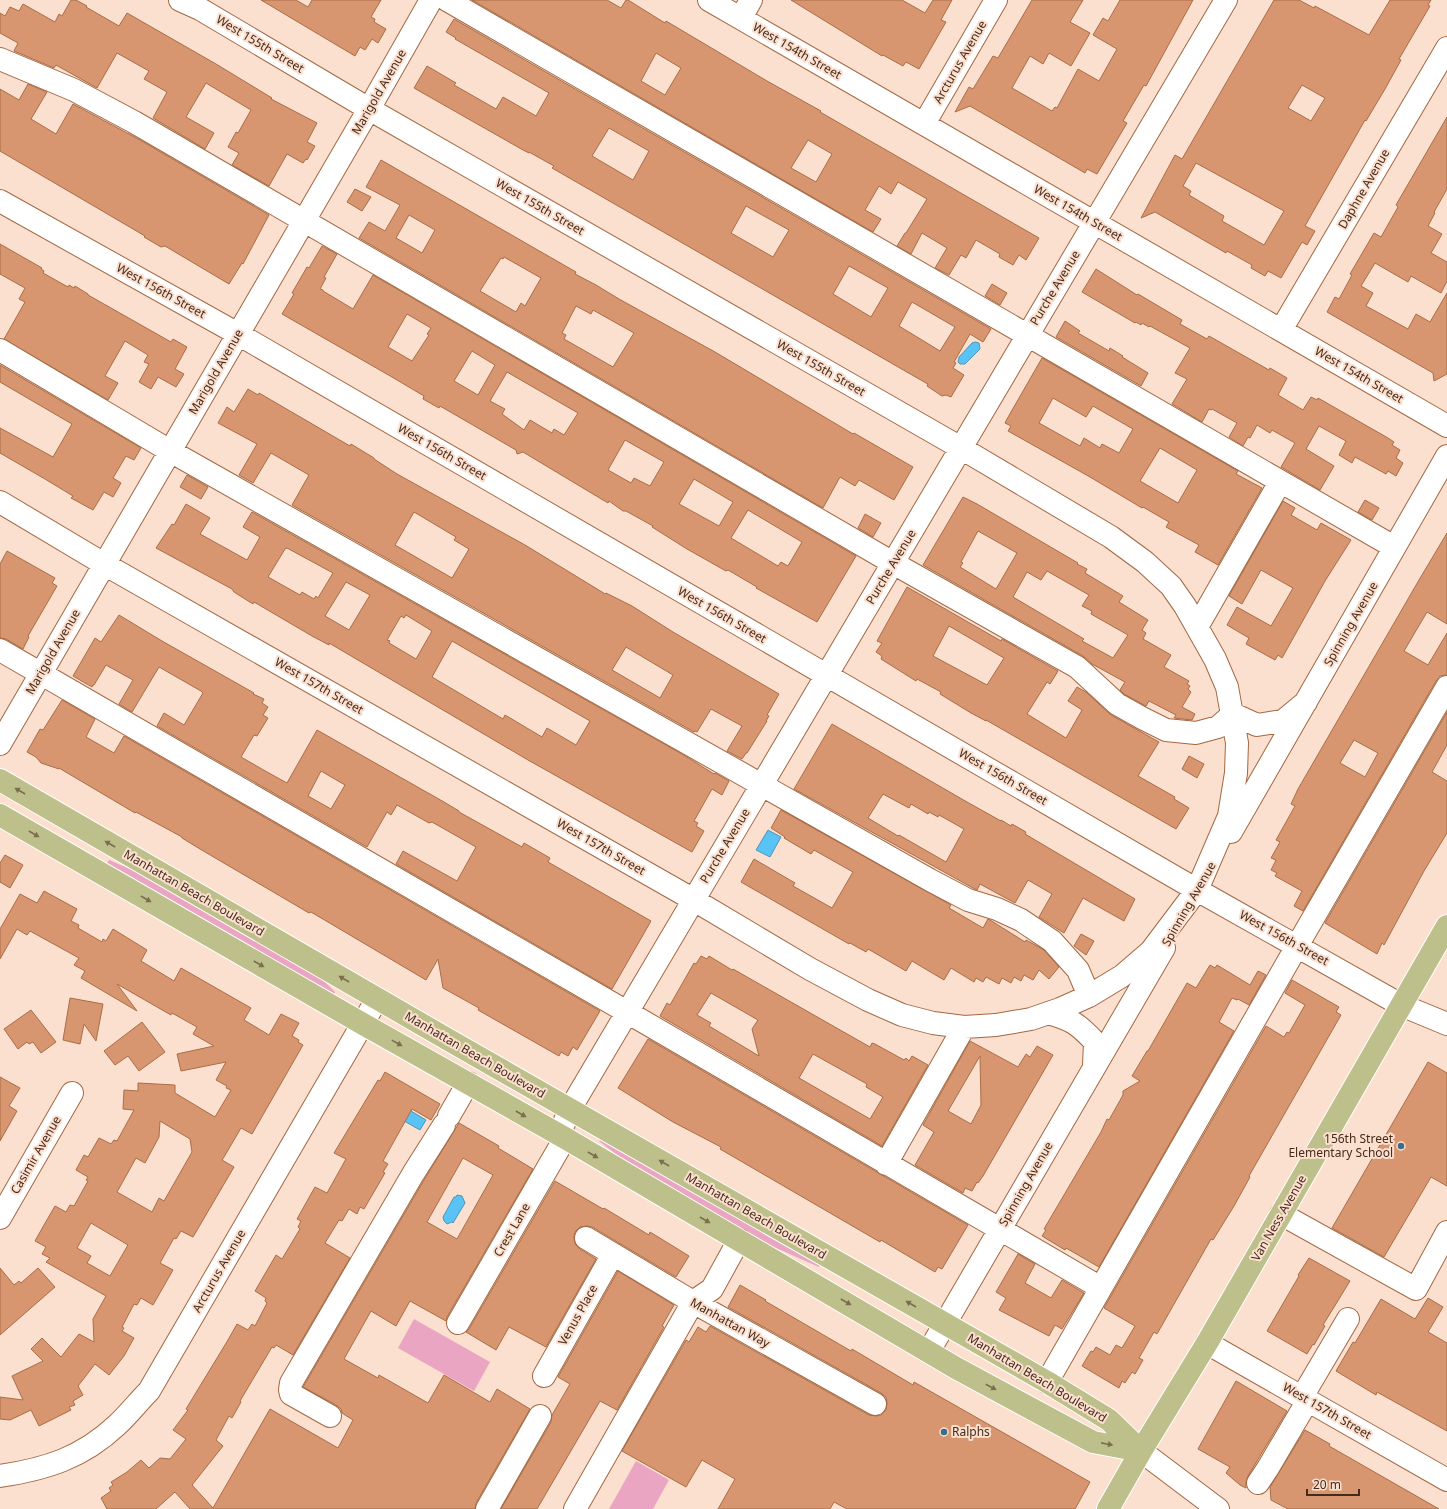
<svg xmlns="http://www.w3.org/2000/svg" width="1447" height="1509" font-family="'Noto Sans',sans-serif">
	<style>
		.green { fill: #eaa5c3 }
		.water { fill: #59c3f5; stroke: #5395b4 }
		.building { fill: #d7966f; stroke: #aa6d47; fill-rule: evenodd }
		.lines { fill: none; stroke-linecap: round; stroke-linejoin: round }
		.minor-casing { stroke: #a46842; stroke-width: 24 }
		.major-casing { stroke: #fff; stroke-width: 24 }
		.minor { stroke: #fff; stroke-width: 22 }
		.major { stroke: #bec08c; stroke-width: 22 }
		.oneway { fill: #7b6e4e }
		.poi-dot { fill: #376e89; stroke: #fbdfcf; stroke-width: 1.5 }
		.labels { text-anchor: middle; stroke-width: 4; stroke-linejoin: round; paint-order: stroke }
		.street-label { font-size: 12px; fill: #452b1b; stroke: #fbdfcf }
		.poi-label { font-size: 12px; fill: #452b1b; stroke: #fbdfcf; text-anchor: end }
	</style>
	<rect width="100%" height="100%" fill="#fbdfcf"/>
	<path class="green" d="M109 860 146 876 320 977 335 992 334 995 107 863Z
		M602 1139 820 1265 819 1267 774 1247 705 1208 617 1155 599 1141Z
		M414 1319 490 1362 474 1391 398 1348Z
		M636 1461 669 1480 653 1509H609Z"/>
	<path class="water" d="M975 342 979 343 980 349 965 364H960L958 362 959 357 972 343Z
		M768 830 781 837 770 857 756 850Z
		M412 1105 411 1111 426 1120 420 1130 397 1117Z
		M457 1195 462 1196 465 1203 453 1223 452 1222 447 1224 444 1221 443 1217 454 1197H456Z"/>
	<path class="building" d="M71 0H76L87 6 86 7 119 26 127 13 216 64 272 98 271 99 317 123 307 142 315 146 307 160 306 159 303 163 287 154 269 186 232 165 239 153 228 147 236 132 238 133 251 110 206 83 186 117 214 133 205 149 153 118 167 92 144 79 149 71 117 53 97 88 56 65 54 68 14 51 18 43 0 33V13L5 16 10 7 19 11 23 4 55 22 59 14 62 16Z
		M261 0H296L308 7 312 0H381L371 17 375 19 374 22 386 29 378 43 372 39 365 50 360 47 355 56Z
		M472 0H607L621 8 626 0H628L665 23 666 21 767 81 821 111 820 112 1039 238 1026 260 1019 255 1013 265 999 257 1000 254 976 240 966 258 961 255 949 275 935 268 947 248 922 233 911 254 897 246 905 233H906L927 199 898 182 891 194 879 186 865 210 881 219 873 232ZM656 53 681 68 665 95 641 81ZM808 140 832 154 816 182 791 168Z
		M791 0H902L925 13 933 0H952L941 20 946 22 919 69 906 62 903 66 883 55 882 56Z
		M1032 0H1083L1070 22 1090 33 1071 66 1049 53 1043 64 1030 56 1012 88 1052 111 1055 107 1057 108 1078 69 1099 81 1117 49 1093 35 1103 18 1108 21 1120 0H1193L1146 86 1144 85 1123 121 1127 123 1097 174 1087 169 1085 173 970 106 955 112 969 87 973 89 993 56 998 58Z
		M1274 0H1299L1314 8 1315 6 1369 35 1390 0H1431L1428 5 1430 6 1399 59 1401 60 1385 89 1366 121 1365 120 1305 226 1315 231 1307 245 1302 242 1281 278 1268 271 1265 276 1251 268 1252 265 1227 251 1226 253 1155 212 1141 218 1175 155 1182 159ZM1302 85 1325 98 1311 121 1288 108ZM1196 163 1284 211 1264 245 1222 221 1224 216 1189 195 1191 191 1183 186Z
		M454 19 991 329 983 342 970 334 954 362 956 363 953 368 964 375 951 397 946 395 942 396 927 386 928 384 926 383 552 168 554 166 529 152V153L523 150 414 88 427 66 456 83 454 85 496 109 503 97 536 116 549 93 455 39 456 38 446 32ZM609 128 649 151 633 180 592 156ZM746 206 789 230 773 257 731 233ZM849 266 888 288 871 317 833 294ZM912 302 955 327 940 351 899 326Z
		M28 84 47 92 31 119 56 134 73 104 140 140 269 215 243 264 242 263 229 284 165 246 161 247 144 237 145 236 0 151V89L19 100Z
		M1447 117V189L1434 212 1435 213 1428 226 1442 234 1431 253 1447 262V281L1441 293 1411 276 1408 282 1375 263 1361 286 1373 293 1366 306 1408 329 1416 314 1430 322 1447 293V374L1434 381 1433 373 1327 312 1335 297 1339 299 1352 275 1350 274 1374 233 1381 237 1398 207 1396 205Z
		M381 160 576 272 575 274 596 285 619 299 715 352 853 434 854 433 913 467 894 500 859 480 855 486 840 477 823 508 359 238 369 222 385 231 400 205 366 187ZM409 215 435 230 422 253 396 238ZM504 257 541 278 525 306 521 303 516 312 480 291 501 258 503 259ZM576 306 591 314 593 310 634 333 613 367 564 339 566 335 562 333Z
		M355 189 371 197 362 211 347 202Z
		M0 244 42 268 41 269 44 271 43 273 68 287 69 285 74 288 75 286 88 294V295L171 342 173 339 187 347 175 369 184 374 176 387 158 377 151 389 139 382 149 364 144 362 148 355 125 341 105 376 118 383 108 400 4 339 25 302 19 299 25 288 0 274Z
		M322 246 337 254 324 277 326 278 320 289 323 290V291L353 309 373 275 856 556 817 622 756 588 757 587 728 570 726 571 687 549 652 527 653 526 626 511H623L609 501 608 503 523 452 517 454 516 450 440 406 439 408 423 399 424 396 392 377 282 314 294 294 292 293 307 267 309 268ZM407 314 431 328 427 334 429 335 412 361 388 347ZM472 351 495 365 478 395 454 381ZM507 372 578 413 564 435 554 429 552 433 530 420 524 430 502 414 505 409 490 401ZM625 440 664 462 650 486 634 478 631 483 608 470ZM694 479 733 502 719 526 679 504ZM748 510 802 542 788 566 781 562 778 566 731 538Z
		M1096 269 1137 295 1138 294 1182 320 1180 324 1207 339 1209 336 1269 370 1270 368 1287 378 1278 395 1303 410 1311 397 1317 400 1318 398 1388 438 1394 442 1392 445 1400 450 1396 458 1403 463 1396 476 1388 471 1386 474 1355 457 1352 463 1339 455 1346 441 1319 426 1306 449 1334 466 1320 490 1281 467 1295 443 1272 430 1270 433 1257 425 1250 438 1248 437 1243 446 1229 437 1237 423 1212 409 1211 410 1209 409 1202 422 1172 404 1187 379 1175 373 1190 348 1150 326 1149 327 1142 323 1141 325 1136 322 1135 323 1082 292Z
		M992 284 1007 293 1000 305 985 296Z
		M1065 321 1080 331 1078 333 1109 351 1110 348 1123 356 1122 357 1148 373 1141 386 1056 337Z
		M1042 358 1238 471 1236 474 1262 488 1218 565 1195 552 1199 545 1166 527 1169 522 1143 507 1142 508 1090 477 1008 431 1011 426 1005 423 1007 419ZM1053 398 1086 417 1093 406 1133 429 1119 453 1102 444 1100 448 1084 438 1080 446 1039 423ZM1160 448 1197 470 1178 503 1140 481Z
		M0 365 141 448 134 460 126 456 113 478 121 483 113 497 104 492 93 510 71 498 73 496 45 479 0 453V428L53 457 72 424 0 382Z
		M248 389 258 395 259 393 350 446 351 444 374 458V459L397 474 525 545 602 592 605 594 606 593 632 606 673 632 779 694 767 715 769 716 766 721H767L747 753H746L742 759 727 751 742 726 711 709 697 732 695 731 694 732 292 505 309 475 271 453 253 483 239 475 257 444 218 423 227 407 234 412ZM414 512 456 537 454 540 469 549 452 578 395 545ZM626 647 673 675 660 698 612 670Z
		M187 475 208 487 201 499 180 487Z
		M963 497 977 504 1078 563 1077 564 1087 569 1085 573 1123 596 1119 602 1148 620 1142 630 1146 633 1143 639 1171 655 1164 667 1189 681 1187 684 1190 686 1188 689 1191 692 1182 707 1195 714 1192 720 1174 718 1176 715 1149 701 1146 706 1124 694 1120 690 1125 682 1092 664 1083 656 923 565ZM978 531 1017 553 996 589 960 567 963 563 961 562ZM1047 571 1089 595 1082 606 1092 611 1091 614 1128 635 1113 658 1082 641 1084 639 1013 597 1027 572 1041 580Z
		M1365 500 1379 508 1372 520 1358 512Z
		M1283 501 1295 508 1291 515 1317 530 1321 523 1351 540 1325 581 1282 658 1278 655 1275 660 1246 644 1249 638 1227 625 1237 607 1271 626 1293 588 1261 570 1242 604 1229 596Z
		M186 504 210 518 200 534 247 560 260 537 243 527 252 512 682 754 714 774 715 773 729 781 722 795 712 789 694 821 698 823 696 826 704 831 692 852 528 760 329 643V645L312 636 254 602 253 604 234 592 232 589 156 548 172 524 174 525ZM287 548 333 573 318 598 316 596 314 599 302 592 300 595 268 577 285 549ZM346 582 370 595 349 630 325 616ZM406 615 432 631 416 659 389 643 390 641 387 640 401 616 404 618ZM452 641 590 721 576 745 547 728 542 737 505 715 503 719 432 677Z
		M865 514 881 523 873 537 858 528Z
		M1447 533V624L1427 612 1404 651 1428 665 1447 633V675L1440 676 1436 681 1303 911 1294 906 1302 891 1275 876 1277 873 1271 870 1276 860 1271 858 1280 842 1276 840 1295 806 1291 804 1298 789 1419 580ZM1354 740 1378 753 1365 777 1340 763Z
		M7 551 55 578 52 583 57 586 28 636 29 637 23 649 6 639 0 638V564Z
		M907 587 1001 641 1002 639 1058 671 1050 684 1047 682 1027 714 1066 738 1082 710 1068 701 1077 687 1086 692 1111 715 1159 742 1138 776 1175 797 1174 799 1189 808 1176 829 986 720V721L971 713 940 694 941 692 917 679 916 681 881 659 882 656 876 652 882 643 877 641ZM949 626 1004 658 987 685 933 656Z
		M119 615 162 641 254 693 253 694 264 699 262 703 268 707 263 715 268 718 257 736 254 735 241 757 267 772 287 783 317 730 444 802 459 811V812L522 847 524 843 550 858 548 862 651 921 612 989 396 864 403 851 457 881 476 847 432 822 429 823 397 805 391 815 387 812 367 847 157 726 164 713 184 725 203 693 201 691 159 667 132 712 119 704 133 680 106 665 94 685H93L92 687 73 676 95 638 101 642ZM321 771 345 785 331 809 308 796Z
		M62 700 95 719 86 737 114 753 124 736 600 1011 577 1050 573 1047 568 1056 561 1052 559 1056 478 1010 479 1008 443 988 438 959 426 980 311 912 309 913 200 849 182 838V837L136 812 135 813 59 768V769L41 763 36 757 27 752 40 729 43 730Z
		M1447 712V745L1432 772 1447 781V833L1424 871 1384 945 1382 943 1377 954 1325 923Z
		M832 724 967 802 1001 821V820L1011 826 1012 824 1026 832 1025 834 1135 899 1124 921 1083 898 1064 933 1039 917 1052 894 1028 880 1015 903 980 884 977 890 973 888 794 789ZM883 794 909 808 911 804 928 814 929 812 938 817 939 815 964 829 946 862 899 835 898 836 868 818Z
		M1189 756 1204 764 1197 778 1182 769Z
		M781 810 951 905 949 908 983 928 988 919 990 920 1025 942 1026 940 1037 946 1044 950 1059 967 1049 979 1039 970 1033 980 1024 975 1021 981 1014 977 1011 983 1002 978 999 984 986 977 983 982 976 978 974 982 951 968 944 980 912 961 906 971 868 949 866 952 850 943 849 944 741 882 754 859 795 883 793 886 832 908 853 872 814 850 811 854 784 838 785 837 771 828Z
		M5 855 23 865 10 888 0 882V863Z
		M44 891 77 909 71 921 79 925 78 928 102 942 103 939 106 941 113 929 147 950 141 961 174 981 181 968 251 1008 244 1020 269 1035 281 1014 299 1023 292 1036 299 1040 298 1042 303 1045 252 1134 241 1128 224 1157 222 1160 234 1167 193 1237 181 1231 176 1239 174 1238 160 1263 173 1270 153 1305 141 1298 137 1305 134 1304 122 1327 124 1328 122 1331 134 1338 124 1356 109 1375 95 1364 78 1386 83 1395 73 1401 75 1405 69 1407 71 1410 39 1426 31 1410 10 1420 0 1419V1397L23 1400 12 1376 43 1361 31 1349 42 1338 61 1357 79 1334 94 1342 93 1319 106 1296 46 1262 50 1258 42 1254 46 1247 35 1241 44 1225 55 1206 66 1212 70 1205 74 1206 88 1181 86 1180 88 1177 76 1170 84 1155 88 1157 99 1138 111 1144 114 1140 117 1141 134 1110 123 1109 124 1090 138 1091V1083L175 1085V1093L215 1117 231 1090 226 1088 227 1086 216 1080 226 1062 181 1071 177 1054 214 1046 193 1034 197 1027 172 1013 171 1015 117 984 137 1011 81 978 85 971 74 965 79 958 30 931 27 935 17 929 0 959V929L20 894 37 903ZM160 1121 190 1139 192 1152 164 1201 159 1198 152 1212 117 1192 136 1158 145 1163 159 1137ZM91 1223 128 1245 110 1276 87 1263 91 1256 77 1248Z
		M1081 934 1094 941 1086 955 1074 946Z
		M701 956 707 959 709 956 732 970 733 969 870 1047 872 1043 875 1044 904 1060 906 1058 909 1061 912 1056 928 1065 882 1146 660 1016 667 1003 670 1005 694 963 696 964ZM711 993 758 1020 752 1029 759 1056 709 1026 711 1023 697 1015ZM813 1054 867 1084 866 1087 883 1097 870 1119 799 1078Z
		M1210 965 1215 968 1217 965 1250 985 1258 971 1266 975 1249 1005 1238 999 1237 1000 1232 998 1219 1022 1234 1031 1099 1267 1066 1248 1065 1250 1042 1236 1046 1230 1044 1229 1101 1132 1107 1119 1109 1120 1123 1095V1091L1140 1081 1132 1076 1147 1051H1148L1187 983 1196 988Z
		M1292 980 1339 1007 1336 1012 1341 1015 1249 1176 1250 1177 1234 1206 1213 1240 1211 1239 1157 1334 1154 1332 1139 1358 1143 1360 1135 1374 1132 1372 1125 1383 1122 1381 1119 1388 1082 1366 1091 1351 1093 1352 1096 1347 1110 1355 1116 1345 1122 1348 1135 1326 1104 1308 1266 1026 1284 1037 1287 1032 1289 1033 1305 1005 1285 993Z
		M70 998 103 1004 96 1041 84 1024 80 1044 63 1040Z
		M31 1010 56 1042 41 1053 33 1042 29 1044 27 1042 18 1049 4 1029Z
		M142 1022 165 1052 139 1071 128 1056 115 1065 104 1051Z
		M648 1039 968 1225 942 1269 938 1267 935 1272 881 1240 880 1242 720 1149 721 1147 673 1122 618 1088Z
		M970 1041 1018 1067 1026 1054 1030 1057 1037 1046 1053 1055 983 1176 978 1183 977 1182 972 1191 965 1188 963 1193 915 1165 934 1132 923 1125ZM980 1056 981 1105 971 1124 948 1111Z
		M1428 1062 1447 1073V1186L1431 1177 1384 1257 1332 1228Z
		M385 1072 440 1104 431 1120 412 1109 383 1161 388 1164 383 1172 385 1173 364 1209 360 1207 357 1214 349 1209 342 1221 339 1220 325 1243 350 1258 293 1355 276 1345 274 1348 272 1347 240 1401 241 1402 232 1418 229 1416 216 1440 223 1446 192 1485 213 1508 270 1409 338 1448 353 1420 342 1413 341 1409 336 1405 303 1387 424 1180 459 1123 499 1146 498 1148 533 1169 447 1317 446 1321 410 1301 396 1326 371 1311 344 1359 378 1378 379 1375 428 1403 444 1375 490 1402 497 1389 530 1409 476 1503 475 1509H190L175 1492 156 1509H107L101 1498 111 1491 109 1488 113 1485 111 1482 127 1472 141 1460 149 1468 160 1458 170 1459 186 1439 173 1430 188 1410 186 1409 228 1340 237 1324 248 1330 252 1324 255 1326 267 1303 265 1301 266 1298 255 1291 276 1255 282 1259 300 1229 298 1227 301 1221 297 1219 315 1187 327 1193 346 1159 334 1153 378 1080 380 1081ZM463 1158 493 1175 457 1239 427 1222Z
		M0 1077 20 1088 9 1106 17 1111 0 1141Z
		M555 1181 603 1209 604 1208 649 1235 650 1232 689 1256 676 1277 592 1227 587 1226 580 1227 575 1232 574 1237 575 1244 580 1249 596 1259 546 1347 509 1327 496 1350 466 1332 469 1329Z
		M1018 1254 1035 1264 1025 1283 1051 1298 1062 1280 1084 1293 1062 1329 1055 1325 1049 1336 999 1310 1006 1298 996 1292Z
		M1309 1258 1350 1281 1323 1325 1325 1326 1314 1345 1313 1344 1307 1354 1267 1331 1299 1276 1298 1275Z
		M0 1268 14 1285 19 1281 21 1283 38 1268 55 1287 0 1335Z
		M618 1271 674 1305 662 1326 664 1327 617 1410 600 1401 537 1509H501L551 1422 552 1415 570 1384 558 1377Z
		M740 1285 766 1300 765 1301 851 1351 852 1349 913 1385 914 1382 1090 1482 1075 1509H847L834 1502 830 1509H718L735 1479 702 1460 686 1487 622 1451 686 1340 689 1342 698 1327 706 1332 710 1326 869 1415 876 1416 881 1415 886 1410 887 1403 886 1397 881 1393 728 1307Z
		M1428 1298 1443 1307 1428 1332 1447 1343V1431L1377 1392 1376 1395 1336 1371 1353 1342 1355 1343 1381 1299 1415 1319Z
		M1236 1381 1287 1411 1248 1476 1246 1482V1488L1240 1485 1226 1473 1230 1467 1198 1449Z
		M1305 1430 1330 1444 1329 1446 1439 1509H1288L1271 1500 1270 1487Z"/>
	<g class="lines">
		<g class="minor-casing">
			<path id="minor" d="M447 0 1394 547
				M709 0 1447 426
				M741 18 751 0
				M0 59 74 90 134 122 893 563 1077 667 1117 704 1142 718 1166 730 1196 733 1218 727 1233 714 1257 725 1283 721 1306 702
				M924 124 996 0
				M0 201 238 334 1197 890 1401 1005 1447 1024
				M1281 330 1447 48
				M0 350 170 451 930 880 968 900 997 909 1021 920 1052 941 1078 970 1089 996
				M0 502 104 564 694 900 810 969 868 1000 902 1015 933 1023 964 1027 996 1025 1031 1019 1060 1009 1089 996 1122 976 1151 951 1197 890 1229 816 1236 773 1237 743 1227 687 1215 659 1185 606 1171 586 1145 562 1111 537 961 448 369 109 200 9 180 0
				M1197 627 1280 482
				M0 650 627 1012 1101 1288
				M0 744 369 109 431 0
				M1231 832 1447 456
				M1048 1013C1072 1020 1077 1023 1095 1042L1094 1066
				M449 1116 468 1083
				M559 1135 570 1109 1226 0
				M886 1164 964 1027
				M1281 1214 1416 1289 1447 1232
				M0 1218 72 1093
				M586 1238 693 1302 875 1404
				M458 1323 565 1138
				M1207 1343 1447 1480
				M929 1351 1164 948
				M544 1376 613 1254
				M1047 1382 1297 946 1447 687
				M1302 1397 1348 1319
				M330 1416 291 1394 290 1390 291 1383 413 1174 444 1125
				M1141 1451 1218 1509
				M0 1476C46 1469 82 1458 117 1425 128 1415 138 1402 149 1391L377 999
				M1258 1483 1268 1468 1308 1400
				M487 1509 540 1416
				M575 1509 693 1302 712 1289 739 1240"/>
		</g>
		<g class="major-casing">
			<path id="major" d="M0 780 447 1039 1047 1382 1109 1420 1141 1451
				M0 815 363 1024 565 1138 956 1368 1093 1442 1141 1451
				M1108 1509 1141 1451 1207 1343 1447 926"/>
		</g>
		<use href="#minor" class="minor"/>
		<use href="#major" class="major"/>
	</g>
	<defs><path id="oneway-solid" d="M-6-.8H1V-3.2L6.5 0L1 3.2V.8H-6Z"/></defs>
	<g class="oneway">
		<use href="#oneway-solid" transform="translate(20 791) rotate(-150)"/>
		<use href="#oneway-solid" transform="translate(34 834) rotate(30)"/>
		<use href="#oneway-solid" transform="translate(110 844) rotate(-150)"/>
		<use href="#oneway-solid" transform="translate(146 899) rotate(30)"/>
		<use href="#oneway-solid" transform="translate(259 964) rotate(30)"/>
		<use href="#oneway-solid" transform="translate(344 979) rotate(-150)"/>
		<use href="#oneway-solid" transform="translate(397 1043) rotate(29)"/>
		<use href="#oneway-solid" transform="translate(521 1114) rotate(30)"/>
		<use href="#oneway-solid" transform="translate(593 1155) rotate(30)"/>
		<use href="#oneway-solid" transform="translate(664 1163) rotate(-150)"/>
		<use href="#oneway-solid" transform="translate(705 1220) rotate(30)"/>
		<use href="#oneway-solid" transform="translate(846 1302) rotate(30)"/>
		<use href="#oneway-solid" transform="translate(911 1304) rotate(-150)"/>
		<use href="#oneway-solid" transform="translate(991 1387) rotate(28)"/>
		<use href="#oneway-solid" transform="translate(1107 1444) rotate(11)"/>
	</g>
	<g class="poi-dot">
		<circle cx="1401" cy="1146" r="4"/>
		<circle cx="944" cy="1432" r="4"/>
	</g>
	<g class="labels">
		<g class="street-label">
			<text transform="translate(260 44) rotate(31)" y="4">West 155th Street</text>
			<text transform="translate(797 51) rotate(30)" y="4">West 154th Street</text>
			<text transform="translate(960 62) rotate(-60)" y="4">Arcturus Avenue</text>
			<text transform="translate(379 92) rotate(-60)" y="4">Marigold Avenue</text>
			<text transform="translate(1364 189) rotate(-60)" y="4">Daphne Avenue</text>
			<text transform="translate(540 207) rotate(30)" y="4">West 155th Street</text>
			<text transform="translate(1078 213) rotate(30)" y="4">West 154th Street</text>
			<text transform="translate(1055 288) rotate(-59)" y="4">Purche Avenue</text>
			<text transform="translate(161 291) rotate(29)" y="4">West 156th Street</text>
			<text transform="translate(821 368) rotate(30)" y="4">West 155th Street</text>
			<text transform="translate(216 372) rotate(-60)" y="4">Marigold Avenue</text>
			<text transform="translate(1359 375) rotate(30)" y="4">West 154th Street</text>
			<text transform="translate(442 452) rotate(30)" y="4">West 156th Street</text>
			<text transform="translate(891 567) rotate(-59)" y="4">Purche Avenue</text>
			<text transform="translate(722 615) rotate(30)" y="4">West 156th Street</text>
			<text transform="translate(1351 624) rotate(-60)" y="4">Spinning Avenue</text>
			<text transform="translate(53 652) rotate(-60)" y="4">Marigold Avenue</text>
			<text transform="translate(319 686) rotate(30)" y="4">West 157th Street</text>
			<text transform="translate(1003 777) rotate(30)" y="4">West 156th Street</text>
			<text transform="translate(725 846) rotate(-59)" y="4">Purche Avenue</text>
			<text transform="translate(601 847) rotate(30)" y="4">West 157th Street</text>
			<text transform="translate(194 893) rotate(30)" y="4">Manhattan Beach Boulevard</text>
			<text transform="translate(1189 904) rotate(-60)" y="4">Spinning Avenue</text>
			<text transform="translate(1284 938) rotate(29)" y="4">West 156th Street</text>
			<text transform="translate(475 1055) rotate(30)" y="4">Manhattan Beach Boulevard</text>
			<text transform="translate(36 1155) rotate(-60)" y="4">Casimir Avenue</text>
			<text transform="translate(1026 1184) rotate(-60)" y="4">Spinning Avenue</text>
			<text transform="translate(756 1216) rotate(30)" y="4">Manhattan Beach Boulevard</text>
			<text transform="translate(1279 1218) rotate(-60)" y="4">Van Ness Avenue</text>
			<text transform="translate(512 1230) rotate(-60)" y="4">Crest Lane</text>
			<text transform="translate(219 1271) rotate(-60)" y="4">Arcturus Avenue</text>
			<text transform="translate(578 1315) rotate(-61)" y="4">Venus Place</text>
			<text transform="translate(730 1323) rotate(29)" y="4">Manhattan Way</text>
			<text transform="translate(1037 1378) rotate(31)" y="4">Manhattan Beach Boulevard</text>
			<text transform="translate(1327 1411) rotate(30)" y="4">West 157th Street</text>
		</g>
		<g class="poi-label">
			<text x="1393" y="1143">156th Street<tspan x="1393" dy="14">Elementary School</tspan></text>
			<text x="952" y="1436" text-anchor="start">Ralphs</text>
		</g>
	</g>
	<path d="M1307 1489v6h52v-6" fill="none" stroke="#452b1b" stroke-width="2"/>
	<text x="1313" y="1489" font-size="12" fill="#452b1b" stroke="#fbdfcf" stroke-width="3" paint-order="stroke">20 m</text>
</svg>
